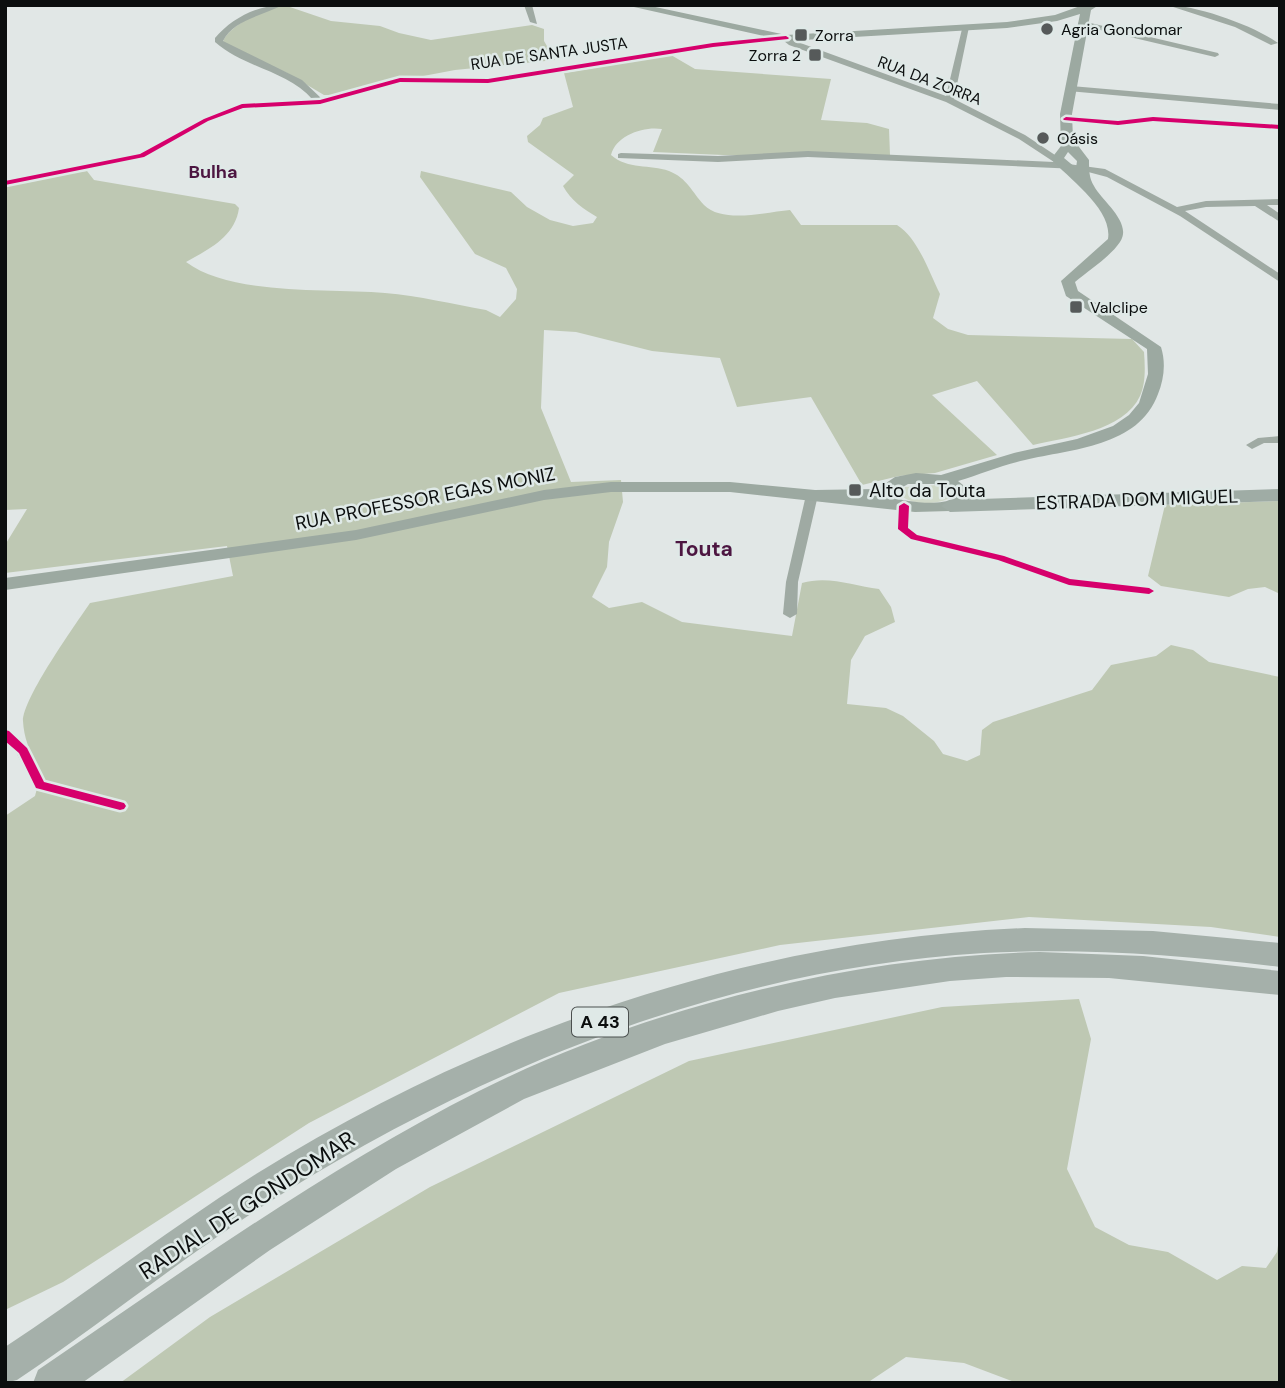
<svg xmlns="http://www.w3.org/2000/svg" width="1285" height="1388" font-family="'DM Sans',sans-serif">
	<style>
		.green { fill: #d0d9c9 }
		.forest { fill: #bec8b3 }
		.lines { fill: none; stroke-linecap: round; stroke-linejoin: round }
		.street { fill: #9faaa3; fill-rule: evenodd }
		.secondary { fill: #9ca9a1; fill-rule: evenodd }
		.primary { fill: #9faca5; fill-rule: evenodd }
		.highway { fill: #a5b0aa; fill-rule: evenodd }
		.cycleway-casing { stroke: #dfe9e7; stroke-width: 5 }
		.cycleway { fill: #d6006c; fill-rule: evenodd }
		.poi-dot { fill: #565a5a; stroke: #dfe9e7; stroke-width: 2.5 }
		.labels { text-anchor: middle; stroke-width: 5; stroke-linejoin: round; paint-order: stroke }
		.far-poi-label { font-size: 16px; fill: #0b0e0e; stroke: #dfe9e7; text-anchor: start }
		.far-street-label { font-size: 16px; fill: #0b0e0e; stroke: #dfe9e7 }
		.far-neighbourhood-label { font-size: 18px; font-weight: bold; fill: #4c1641; stroke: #dfe9e7 }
		.shield { fill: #dfe9e7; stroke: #4b504f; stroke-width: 2 }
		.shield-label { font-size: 18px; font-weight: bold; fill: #0b0e0e }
		.poi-label { font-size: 19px; fill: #0b0e0e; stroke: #dfe9e7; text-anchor: start }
		.street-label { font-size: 19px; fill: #0b0e0e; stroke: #dfe9e7 }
		.neighbourhood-label { font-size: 21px; font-weight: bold; fill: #4c1641; stroke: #dfe9e7 }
		.near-street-label { font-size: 23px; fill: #0b0e0e; stroke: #dfe9e7 }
	</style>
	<rect width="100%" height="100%" fill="#e1e7e6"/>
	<path class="green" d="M938 485 950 491 951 497C939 505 911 506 901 495L905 487Z"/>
	<path class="forest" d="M284 5 331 21 380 26 399 33 431 40 532 25 544 29V41L555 60 455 70 365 87 340 95H324L287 73 239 52 223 42C227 27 268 5 284 5Z
		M671 55 695 69 831 79 821 120 867 123 889 129 890 155H723L653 152 662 129C644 126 616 135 611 155 628 170 650 164 669 171 687 178 692 192 704 205 723 224 766 212 790 210L801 225H897C918 238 929 272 940 294L933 318 948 329 968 335 1132 339 1144 352C1145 366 1146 383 1140 396 1124 431 1067 437 1033 445L977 381 932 395 997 455 935 473 899 476 862 485 811 397 737 407 720 358 652 351 576 332 544 330 541 408 571 482 621 480 623 502 609 542 607 567 592 597 609 608 642 602 682 622 792 636 802 583C828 575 854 586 879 589L891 607 895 622 865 636 851 660 847 704 886 708 903 716 934 741 943 754 967 761 980 755 982 730 993 722 1092 690 1111 665 1156 656 1171 645 1193 650 1209 662 1280 677V937L1211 927 1029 917 780 945 559 993 309 1123 63 1282 5 1310V816L35 796 41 773C32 756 24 741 23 721 23 698 75 625 90 603L233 576 227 546 5 573V545L27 509 5 510V183L8 180 87 171 94 180 235 204 239 208C235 237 209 249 186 262 231 296 329 288 385 293 419 296 453 304 486 310L500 317 516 299 517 289 506 268 475 254 420 177 421 171 511 192 527 207 550 220 573 226 593 223 597 217C584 209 571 201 563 186L574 175 528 142 527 136 540 125 543 118 573 107 564 73Z
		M1280 501V594L1265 587 1248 589 1229 597 1161 586 1148 576 1165 505Z
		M1079 999 1091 1039 1067 1169 1095 1227 1129 1245 1168 1252 1217 1280 1242 1266 1266 1268 1277 1252 1280 1232V1383H1017L964 1363 906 1357 867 1383H120L210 1317 430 1187 689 1061 942 1007Z"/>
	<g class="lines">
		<path class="street" d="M283 5C264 15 233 20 223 41L302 80 322 99 400 77 488 78 713 43 786 36 795 41 946 96 962 29 969 27 954 99 1025 135 1061 159V163L1105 169 1177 207 1206 201 1280 199V205H1267L1280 214V222L1255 206 1206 207 1185 211 1280 274V282L1180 216 1107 177 1077 169 808 157 718 162 618 158V154L621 153 718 156 808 151 1054 162 1019 139 946 102 789 45 784 41 713 47 488 84 400 83 320 105 243 109 209 122 145 158 5 186V180L139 154 203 118 239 104 313 100C287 70 244 68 215 42V38C231 19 257 5 283 5Z
			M524 5H532L537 24 530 22Z
			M1167 5C1196 5 1255 26 1278 43L1271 45 1235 27Z
			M1082 21 1218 53 1219 55 1215 57 1079 25 1078 23Z
			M1071 86 1280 104V110L1068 91 1067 89Z
			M1066 116 1118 120 1153 116 1280 124V130L1153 122 1118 126 1063 121 1062 119Z
			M1280 436V443H1264L1252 449 1246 445 1258 438Z
			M812 491 818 495 798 582 797 614 790 618 783 614 786 582 806 495Z
			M904 502 910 506 909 528 918 534 1006 555 1071 578 1149 587 1156 591 1149 595 1069 586 997 561 910 540 897 529 898 506Z
			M5 729C27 737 36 762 45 781L125 802 128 806 125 810 120 812 35 789 17 754 5 743Z"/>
		<path class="secondary" d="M625 5H646L786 35 1007 22 1055 15 1083 5H1099L1091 10 1072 114 1073 139 1089 160C1089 170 1089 178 1094 186 1102 201 1133 223 1120 242 1110 257 1089 270 1075 282L1078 291 1161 347C1166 363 1164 379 1158 394 1139 447 1071 449 1025 460 1002 465 981 474 958 481L968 489 970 498 965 507 950 511 915 512 730 492H611L544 500 356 540 5 590V578L356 530 544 490 611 482H730L815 490 877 489 895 477 916 473 941 475 1014 453 1077 439 1113 426 1129 415 1139 403 1148 374 1147 349 1066 296 1061 281 1108 239C1113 209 1068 178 1051 159L1061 146 1060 114 1080 14 1057 21 1007 28 786 41ZM1068 152 1077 161 1076 168 1064 158ZM908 484H934L952 491 954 498C936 508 905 500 886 497Z"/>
		<path class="primary" d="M1280 489V501L950 512 941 506 950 500Z"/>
		<path class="highway" d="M1025 928 1153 931 1280 943V967C1182 955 1083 948 984 953 733 968 494 1062 282 1194 190 1251 107 1320 17 1380L5 1383V1347C90 1291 170 1228 256 1174 487 1030 752 939 1025 928Z
			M1040 952 1143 956 1280 971V995L1109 978 1006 977 950 981 835 998 778 1011 665 1044 524 1099 396 1169 270 1250 82 1383H33L38 1370C182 1272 323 1170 479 1091 646 1007 854 956 1040 952Z"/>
		<g class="cycleway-casing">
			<path id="cycleway" d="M786 36 789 38 788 39 713 47 488 83 400 82 320 104 243 108 208 121 144 157 5 185V181L140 154 204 119 242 104 320 100 400 78 488 79 713 43Z
				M1066 117 1118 121 1153 117 1280 125V129L1153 121 1118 125 1064 120 1063 119Z
				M904 503 909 506 908 528 917 535 1004 556 1070 579 1149 588 1154 591 1149 594 1069 585 998 560 911 539 898 529 899 506Z
				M5 730 9 731 27 748 44 782 124 803 126 806 124 809 120 810 36 788 19 753 5 741Z"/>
		</g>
		<use href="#cycleway" class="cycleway"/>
	</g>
	<g class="poi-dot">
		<circle cx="1047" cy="29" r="7"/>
		<rect x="794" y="28" width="14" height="14" rx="3.5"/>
		<rect x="808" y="48" width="14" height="14" rx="3.5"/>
		<circle cx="1043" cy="138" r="7"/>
		<rect x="1069" y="300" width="14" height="14" rx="3.5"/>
		<rect x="848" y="483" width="14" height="14" rx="3.5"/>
	</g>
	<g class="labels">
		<g class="far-poi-label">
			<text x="1061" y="35">Agria Gondomar</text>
			<text x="815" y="41">Zorra</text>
			<text x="801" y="61" text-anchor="end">Zorra 2</text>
			<text x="1057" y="144">Oásis</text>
			<text x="1090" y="313">Valclipe</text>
		</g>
		<g class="far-street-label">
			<text transform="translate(549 53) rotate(-8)" y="6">RUA DE SANTA JUSTA</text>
			<text transform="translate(930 80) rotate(21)" y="6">RUA DA ZORRA</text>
		</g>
		<g class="far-neighbourhood-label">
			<text x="213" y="178">Bulha</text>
		</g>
		<rect class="shield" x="572" y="1007.5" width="56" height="29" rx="5"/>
		<g class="shield-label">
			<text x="600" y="1028">A 43</text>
		</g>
		<g class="poi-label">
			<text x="869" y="497">Alto da Touta</text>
		</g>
		<g class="street-label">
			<text transform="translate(425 498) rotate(-11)" y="7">RUA PROFESSOR EGAS MONIZ</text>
			<text transform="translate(1137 499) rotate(-2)" y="7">ESTRADA DOM MIGUEL</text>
		</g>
		<g class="neighbourhood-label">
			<text x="704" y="556">Touta</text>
		</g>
		<g class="near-street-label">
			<text transform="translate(247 1205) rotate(-33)" y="8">RADIAL DE GONDOMAR</text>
		</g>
	</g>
	<rect width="1285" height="1388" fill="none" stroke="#0b0e0e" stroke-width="14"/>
</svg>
